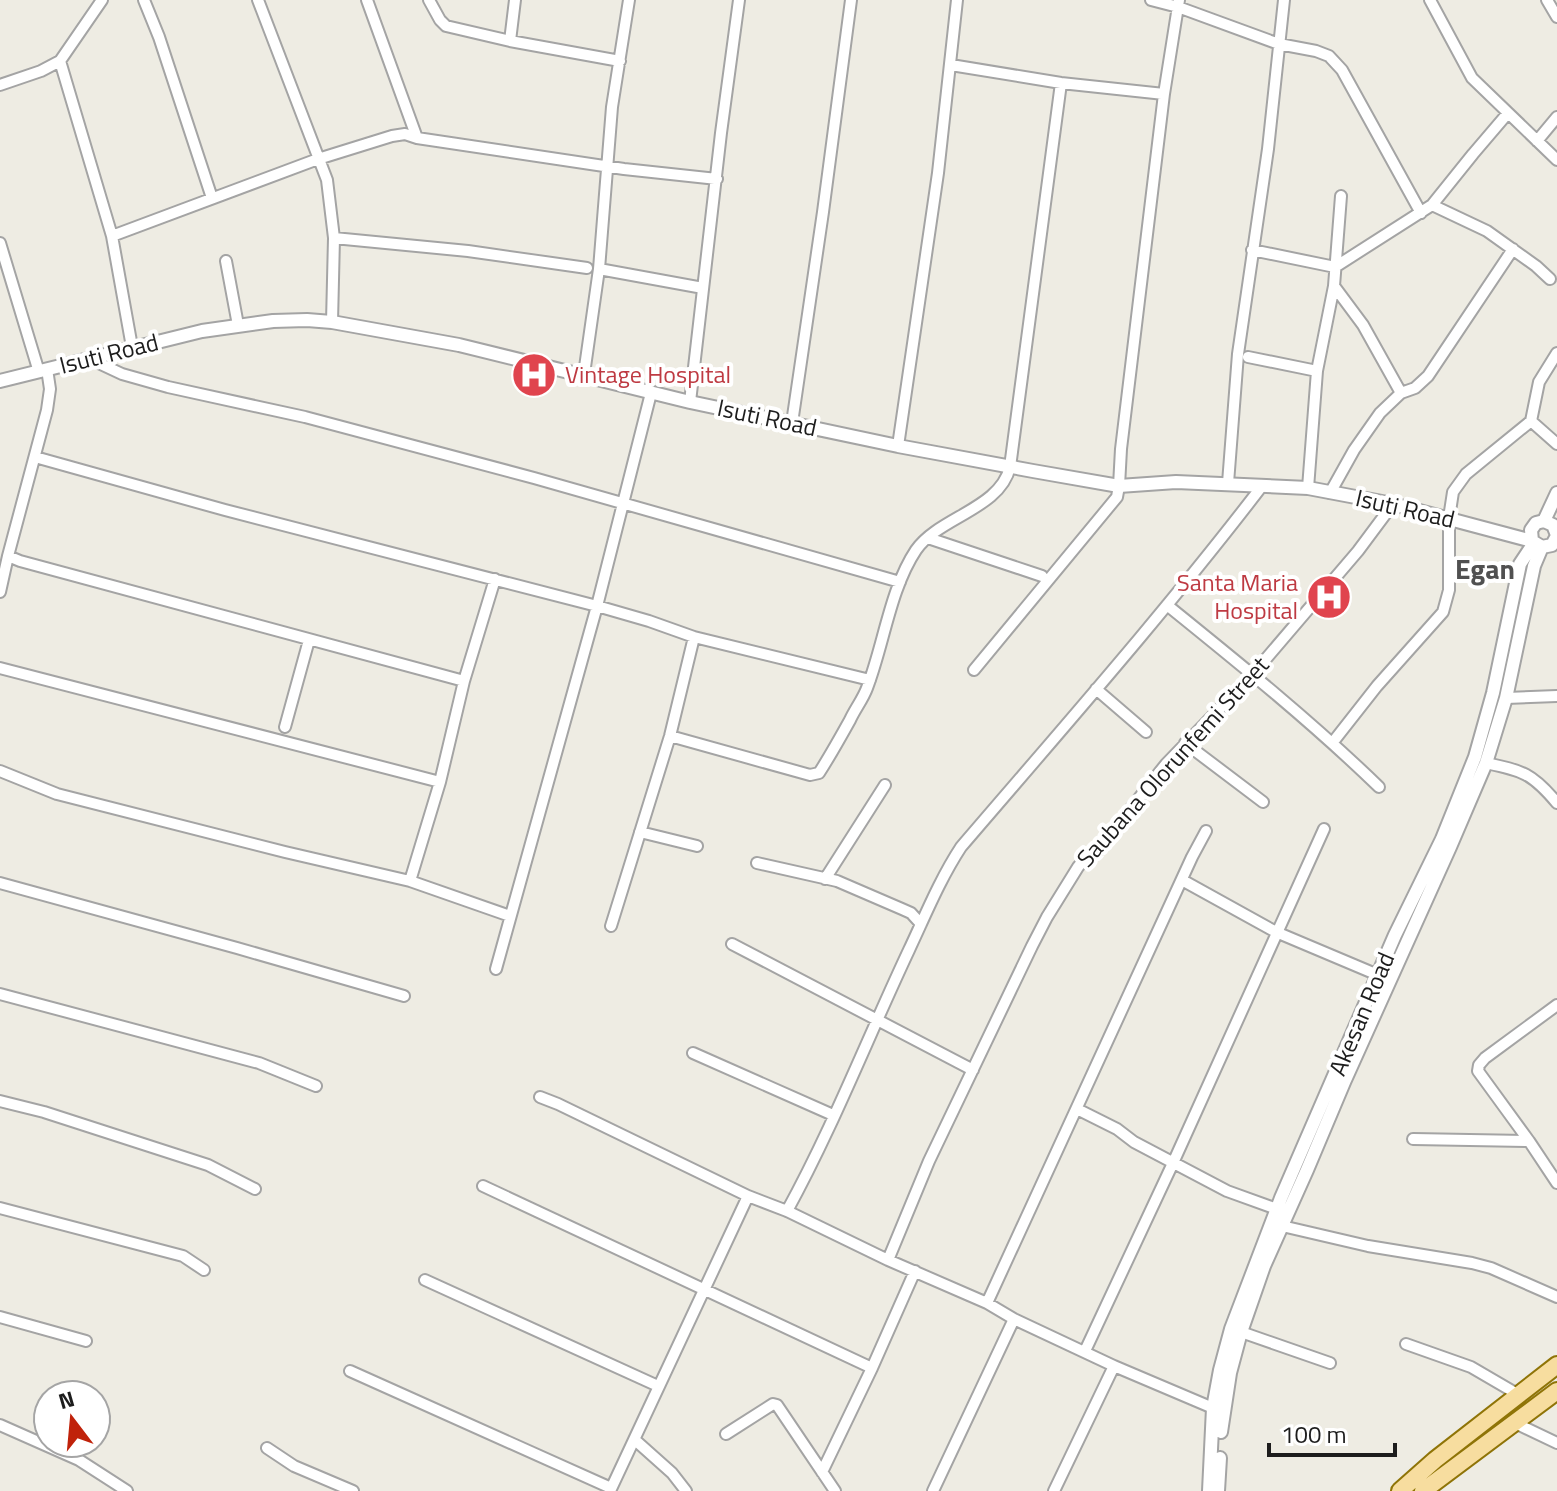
<svg xmlns="http://www.w3.org/2000/svg" width="1557" height="1491" font-family="'Titillium Web',sans-serif">
	<style>
		.lines { fill: none; stroke-linecap: round; stroke-linejoin: round }
		.minor-casing { stroke: #a4a4a4; stroke-width: 14 }
		.tertiary-casing { stroke: #a4a4a4; stroke-width: 16 }
		.primary-casing { stroke: #8f7407; stroke-width: 20 }
		.minor { stroke: #fff; stroke-width: 10 }
		.tertiary { stroke: #fff; stroke-width: 12 }
		.primary { stroke: #f7dd9f; stroke-width: 16 }
		.labels { text-anchor: middle; stroke-width: 8; stroke-linejoin: round; paint-order: stroke }
		.street-label { font-size: 24px; fill: #1d1d1d; stroke: #fff }
		.health-label { font-size: 24px; fill: #be3a42; stroke: #fff; text-anchor: start }
		.quarter-label { font-size: 28px; font-weight: bold; fill: #505050; stroke: #fff }
	</style>
	<rect width="100%" height="100%" fill="#eeece3"/>
	<g class="lines">
		<g class="minor-casing">
			<path id="minor" d="M144 0 159 37 212 198
				M258 0 327 180 334 238 332 322
				M367 0 417 138
				M429 0 440 20 446 26 510 41 620 61
				M1151 0 1178 7 1279 44 1316 51 1329 56 1342 70 1421 213
				M1430 0 1472 78 1557 160
				M1547 0 1557 17
				M510 41 515 0
				M60 61 112 236 132 347
				M951 65 1061 83 1164 94
				M0 85 41 71 60 61 102 0
				M1537 141 1557 117
				M1432 205 1487 231 1536 266 1550 279
				M112 236 318 159 392 136 405 134 417 138 624 169 717 179
				M334 238 468 251 587 268
				M0 243 39 372
				M1252 250 1335 267 1432 205 1473 154 1508 113
				M226 261 238 325
				M599 269 703 288
				M1334 286 1363 325 1401 393
				M1248 357 1317 371
				M90 359 122 374 168 387 305 417 534 478 900 582
				M584 374 599 269 612 107 629 0
				M690 402 721 133 739 0
				M1531 421 1557 444
				M792 423 823 212 851 0
				M898 446 938 173 957 0
				M35 457 225 510 597 606 649 621 694 637 870 680
				M1228 483 1238 354 1268 149 1284 0
				M1308 488 1317 371 1334 286 1341 196
				M1330 493 1354 450 1380 413 1401 393 1415 388 1428 376 1513 249
				M928 538 1042 576
				M8 556 20 561 464 681
				M0 592 8 556 47 410 50 389 47 369
				M1167 605C1240 664 1312 722 1379 787
				M0 668 440 782
				M974 670 1117 497 1119 486 1121 449 1164 94 1179 0
				M1096 689 1146 732
				M1506 698 1557 696
				M285 727 309 640
				M670 736 810 775 819 773C830 756 840 738 850 720 855 709 863 699 867 688 884 644 890 589 916 550 939 517 1000 509 1010 467L1061 83
				M1333 742 1377 686 1443 612 1449 590V518L1453 492 1466 474 1531 421 1539 382 1557 353
				M1185 743 1263 802
				M1486 763C1523 771 1532 773 1557 803
				M0 771 57 794 285 852 410 881 510 916
				M640 832 697 846
				M757 863 837 881 902 909 911 913 921 924
				M825 879 885 785
				M1182 880 1276 932 1378 975
				M410 881 440 782 464 681 495 579
				M0 883 237 948 404 996
				M611 926 670 736 694 637
				M732 944 973 1070
				M496 969 597 606 651 393
				M0 994 259 1063 316 1086
				M1557 1005 1485 1058 1479 1065 1478 1071 1529 1141 1557 1183
				M693 1053 833 1115
				M540 1097 558 1104 748 1196
				M0 1101 44 1112 208 1165 255 1189
				M1077 1109 1117 1129 1134 1142 1227 1191 1277 1209
				M1413 1139 1529 1141
				M483 1186 872 1368
				M0 1208 183 1256 204 1270
				M787 1211C833 1127 868 1037 909 950 925 916 940 879 961 847 1063 728 1167 610 1262 486
				M1282 1226 1368 1246 1472 1263 1491 1268 1557 1297
				M888 1260 929 1161 1032 946 1047 917 1078 867 1087 856 1098 850 1166 764 1253 674 1358 551 1393 504
				M425 1280 658 1386
				M987 1303 1192 857 1206 831
				M0 1317 86 1341
				M1241 1332 1330 1363
				M1406 1344 1471 1367 1519 1395
				M1085 1351 1173 1163 1324 829
				M350 1371 611 1488
				M1515 1423 1557 1443
				M0 1425 79 1460 127 1491
				M726 1434 773 1404 777 1405 835 1491
				M635 1440 672 1473 686 1491
				M267 1448 294 1466 353 1491
				M822 1472 872 1368 915 1271
				M610 1491 748 1196 787 1211 888 1260 987 1303 1014 1319 1114 1366 1213 1408
				M933 1491 1014 1319
				M1054 1491 1114 1366"/>
		</g>
		<g class="tertiary-casing">
			<path id="tertiary" d="M0 381 202 331 273 321 307 320 332 322 459 345 690 402 898 446 1033 471 1119 486 1176 482 1308 488 1393 504 1532 541
				M1544 521 1557 493
				M1531 530 1532 541 1542 547 1552 545 1557 536
				M1531 530 1536 523 1544 521 1553 525 1557 535
				M1221 1432 1230 1373 1241 1332 1264 1266 1307 1170 1345 1080 1450 847 1486 763 1506 698 1534 566 1542 547
				M1209 1491 1213 1408 1220 1370 1231 1329 1281 1198 1395 935 1442 839 1475 757 1493 693 1520 564 1534 543
				M1218 1491 1220 1458"/>
		</g>
		<g class="primary-casing">
			<path id="primary" d="M1400 1491 1435 1460 1557 1365
				M1423 1491 1557 1391"/>
		</g>
		<use href="#minor" class="minor"/>
		<use href="#tertiary" class="tertiary"/>
		<use href="#primary" class="primary"/>
	</g>
	<defs>
		<g id="hospital-disc" transform="scale(2.3)"><circle r="9.5" fill="#e0444e" stroke="#fff"/><path d="M-5-5h3v3.5h4V-5h3V5h-3V1.5h-4V5h-3Z" fill="#fff"/></g>
	</defs>
	<g fill-rule="evenodd">
		<use href="#hospital-disc" x="534" y="375"/>
		<use href="#hospital-disc" x="1329" y="597"/>
	</g>
	<g class="labels">
		<g class="street-label">
			<text transform="translate(109 354) rotate(-14)" y="8">Isuti Road</text>
			<text transform="translate(767 418) rotate(12)" y="8">Isuti Road</text>
			<text transform="translate(1405 509) rotate(13)" y="8">Isuti Road</text>
			<text transform="translate(1173 762) rotate(-48)" y="8">Saubana Olorunfemi Street</text>
			<text transform="translate(1362 1014) rotate(-67)" y="8">Akesan Road</text>
		</g>
		<g class="health-label">
			<text x="565" y="383">Vintage Hospital</text>
			<text x="1298" y="591" text-anchor="end">Santa Maria<tspan x="1298" dy="28">Hospital</tspan></text>
		</g>
		<g class="quarter-label">
			<text x="1485" y="579">Egan</text>
		</g>
	</g>
	<g transform="translate(72 1419) rotate(344)"><circle r="38" fill="#ffffff" stroke="#a5a5a5" stroke-width="2"/>
	<path d="M0-6L14 30L0 20L-14 30Z" fill="#c0220a"/>
	<text y="-12" font-size="22" font-weight="bold" text-anchor="middle" fill="#1d1d1d">N</text>
	</g>
	<path d="M1269 1443v12h126v-12" fill="none" stroke="#1d1d1d" stroke-width="4"/>
	<text x="1281" y="1443" font-size="24" fill="#1d1d1d" stroke="#ffffff" stroke-width="6" paint-order="stroke">100 m</text>
</svg>
